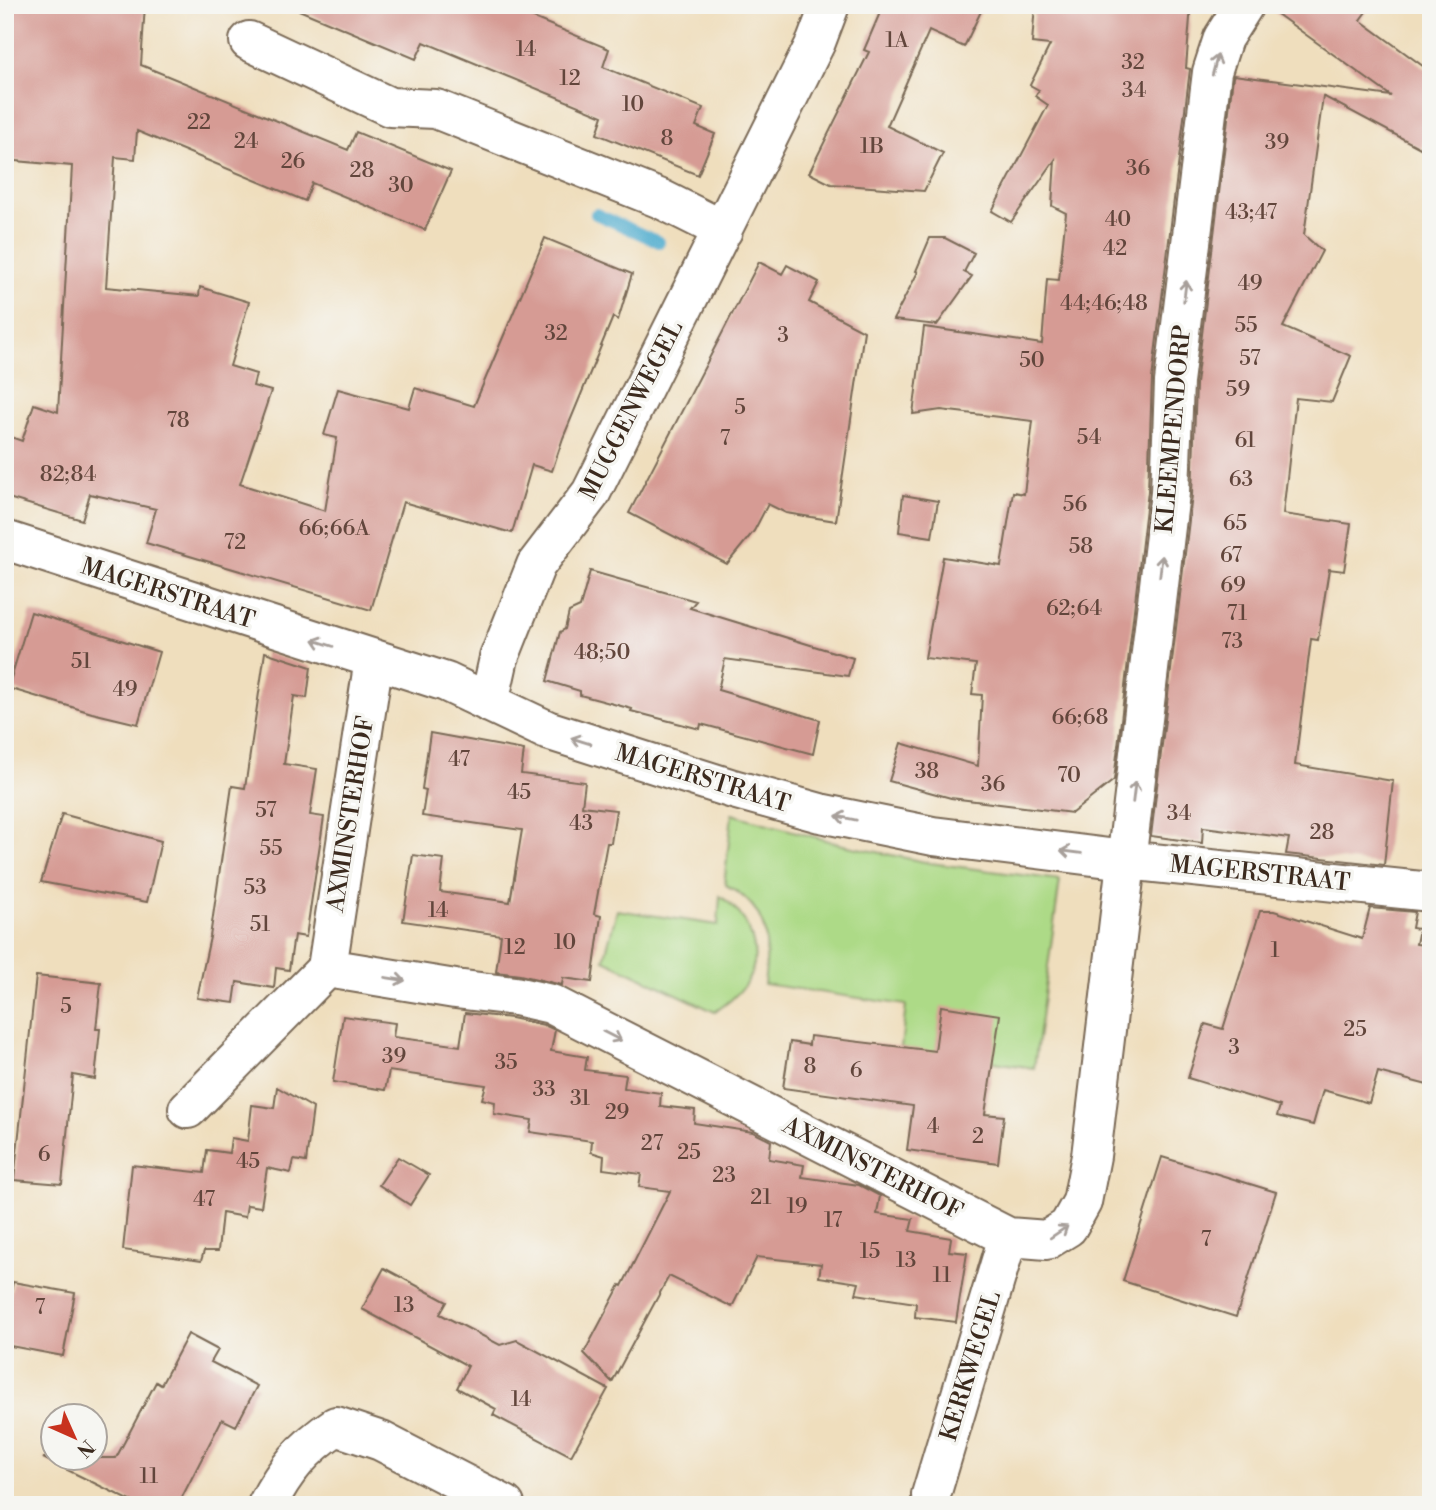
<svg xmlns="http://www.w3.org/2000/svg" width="1436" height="1510" font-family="'Libre Bodoni',serif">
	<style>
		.green { fill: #adda87; stroke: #748252; stroke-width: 2 }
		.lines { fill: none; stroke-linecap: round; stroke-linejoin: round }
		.stream { stroke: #51adcf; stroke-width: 12 }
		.building { fill: #d69b94 }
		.street-casing { stroke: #7a6956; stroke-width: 42 }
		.street { stroke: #fff; stroke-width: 38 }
		.oneway { stroke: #a79f9a }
		.labels { text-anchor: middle; stroke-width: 7; stroke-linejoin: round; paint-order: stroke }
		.number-label { font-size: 21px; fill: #62463c }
		.street-label { font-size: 24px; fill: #3b2a1e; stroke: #f6f6f2 }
	</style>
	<rect width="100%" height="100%" fill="#f6f6f2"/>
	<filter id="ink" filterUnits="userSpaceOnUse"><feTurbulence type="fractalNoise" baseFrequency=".0143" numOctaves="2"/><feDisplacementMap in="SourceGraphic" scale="14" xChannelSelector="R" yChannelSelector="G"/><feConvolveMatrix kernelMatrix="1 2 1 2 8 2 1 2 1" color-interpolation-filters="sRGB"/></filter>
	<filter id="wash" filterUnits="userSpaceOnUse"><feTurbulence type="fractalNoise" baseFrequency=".00686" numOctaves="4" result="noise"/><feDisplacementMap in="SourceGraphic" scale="28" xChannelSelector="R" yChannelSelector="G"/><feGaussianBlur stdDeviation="1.57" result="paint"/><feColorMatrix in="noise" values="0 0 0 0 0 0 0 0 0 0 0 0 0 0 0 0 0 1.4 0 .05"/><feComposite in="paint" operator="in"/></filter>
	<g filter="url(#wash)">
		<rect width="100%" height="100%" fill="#efdebd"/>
		<path class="green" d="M732 814 843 845 930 863 1060 880 1034 1068 901 1048 906 1005 764 984C770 940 769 908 726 885L725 877Z
			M720 896C749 915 767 956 744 986 736 997 726 1004 715 1012L604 960 617 910 718 925Z"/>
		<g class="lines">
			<path class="stream" d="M596 214 659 242"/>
		</g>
		<g id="blocks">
			<path class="building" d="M5 5H145L141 65 348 150 356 132 451 171 425 230 312 183 305 201 137 131 135 159 115 157 106 287 199 296 200 287 249 302 230 366 256 374 253 386 271 391 240 484 325 511 337 438 324 435 338 389 409 408 415 388 474 406 545 238 632 274 618 320 613 317 563 438 552 471 532 465 512 533 403 502 371 610 146 543 156 509 90 494 82 520 5 497V435L22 441 34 404 58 412 72 166 5 160Z
				M287 5H502L609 49 603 67 703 108 696 126 715 134 698 175 597 134 603 116 424 42 416 59Z
				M875 5H984L964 47 929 31 887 126 943 153 924 191 831 184 809 173 869 52 864 50 882 8Z
				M1035 5H1191L1186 68 1190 69 1152 379 1148 491 1114 780 1072 813 951 798 889 781 901 743 978 766 982 695 972 694 976 664 925 658 943 557 1001 566 1013 492 1024 494 1033 421 941 410 913 414 924 327 1042 344 1047 279 1059 280 1066 213 1052 206 1055 160 1011 222 992 211 1048 105 1035 96 1039 90 1030 85 1050 45 1032 43Z
				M1371 5 1360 20 1431 72V126L1427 123 1422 149 1323 96 1304 235 1322 251 1283 327 1351 356 1332 402 1296 398 1283 514 1351 524 1344 571 1329 569 1318 640 1311 639 1295 765 1393 781 1384 865 1286 854 1289 838 1203 827 1202 843 1151 836 1192 495 1196 384 1233 77 1234 75 1391 96 1266 6Z
				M930 238H945L974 253 964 272 972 276 937 325 893 320 918 272 916 271Z
				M759 262 782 274 787 265 819 282 809 302 864 331 836 521 786 513 768 504 754 531 727 564 629 513Z
				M903 495 938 501 932 537 899 532Z
				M590 571 696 601 690 608 853 658 848 676 725 659 718 690 820 720 813 754 701 724 700 729 631 711 632 709 580 695V691L547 681 560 632 565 629 569 612 580 607Z
				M31 612 159 652 138 724 92 713 8 688Z
				M265 652 311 667 307 698 294 696 284 764 317 769 310 815 324 817 306 937 294 935 289 970 276 968 274 988 237 982 234 1003 197 998 210 937 232 786 245 788Z
				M430 733 524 750 521 774 585 782 582 806 616 810 611 843H607L594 914 601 916 592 982 563 978 562 985 520 975 496 972 501 935 403 921 413 855 444 859 440 892 510 902 522 830 422 816 426 790 422 789Z
				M62 814 161 841 147 902 41 882Z
				M1370 908 1415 912 1412 928 1419 929 1416 944 1431 946V1086L1378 1072 1369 1103 1323 1090 1313 1125 1277 1116 1280 1106 1188 1078 1205 1024 1223 1029 1260 911H1274L1362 939Z
				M36 976 101 983 96 1029H100L95 1079 73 1075 62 1184 14 1180Z
				M941 1006 1000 1015 985 1114 1004 1116 998 1163 907 1150 913 1106 783 1088 790 1042 809 1045 810 1036 935 1051Z
				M465 1013 511 1018 544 1025 555 1030 551 1051 587 1057 585 1070 626 1075 624 1088 661 1093 660 1106 695 1110 694 1123 753 1132 771 1141 769 1159 804 1165 802 1177 859 1185 880 1196 877 1214 913 1219 910 1231 951 1238 949 1251 967 1253 956 1322 915 1317 916 1303 856 1294 859 1283 819 1277 821 1264 757 1257 732 1307 669 1276 612 1382 584 1353 620 1285 622 1286 670 1191 639 1187 641 1174 603 1169 604 1156 591 1152 592 1141 530 1132 532 1120 494 1114 495 1102 482 1099 486 1085 389 1071 385 1090 333 1082 343 1016 395 1023 393 1037 460 1046Z
				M277 1087 313 1108 306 1162 294 1160 291 1173 267 1168 261 1207 247 1205 245 1217 222 1213 218 1251H204L201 1261 123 1250 132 1165 204 1173 207 1150 229 1153 231 1138 248 1141 252 1105 274 1108Z
				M398 1157 429 1175 410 1205 379 1185Z
				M1162 1157 1276 1192 1236 1317 1123 1281Z
				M384 1268 447 1302 440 1314 500 1345 517 1340 608 1389 571 1456 493 1415 496 1409 457 1388 468 1366 362 1309Z
				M13 1282 75 1293 63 1356 5 1345V1321Z
				M188 1334 218 1350 211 1362 257 1386 236 1426 222 1419 178 1505H139L43 1458H116L156 1382 161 1385Z"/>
		</g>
	</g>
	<g filter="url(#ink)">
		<use href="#blocks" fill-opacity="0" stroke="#7a6956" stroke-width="2"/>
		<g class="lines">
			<g class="street-casing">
				<path id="street" d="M249 41 390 107 436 109 661 199 723 230
					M5 540 446 682 547 730 733 789 820 813 933 836 1125 860 1431 892
					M489 703 499 658 536 565 591 493 816 42 830 5
					M327 968 455 989 515 996 551 1004 1008 1237 1047 1240 1068 1227 1082 1202 1091 1156 1170 493 1174 382 1212 72 1223 38 1244 5
					M188 1109 327 968 374 659
					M931 1495 1008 1237
					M267 1505C284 1471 304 1447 336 1426L381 1441 505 1505"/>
			</g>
			<use href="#street" class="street"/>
		</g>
		<defs><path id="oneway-shaft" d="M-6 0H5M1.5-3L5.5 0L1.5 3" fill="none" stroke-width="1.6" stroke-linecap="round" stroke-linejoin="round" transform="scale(1.75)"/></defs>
		<g class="oneway">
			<use href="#oneway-shaft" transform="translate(1215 65) rotate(-75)"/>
			<use href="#oneway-shaft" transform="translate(1185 291) rotate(-83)"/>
			<use href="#oneway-shaft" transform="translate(1161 566) rotate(-83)"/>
			<use href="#oneway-shaft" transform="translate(323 643) rotate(-162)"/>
			<use href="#oneway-shaft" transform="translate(581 741) rotate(-163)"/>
			<use href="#oneway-shaft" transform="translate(1134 792) rotate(-83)"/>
			<use href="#oneway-shaft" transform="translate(846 818) rotate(-168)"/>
			<use href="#oneway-shaft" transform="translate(1071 852) rotate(-173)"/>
			<use href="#oneway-shaft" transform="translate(395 979) rotate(9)"/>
			<use href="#oneway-shaft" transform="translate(612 1036) rotate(27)"/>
			<use href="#oneway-shaft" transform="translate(1059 1232) rotate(-34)"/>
		</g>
	</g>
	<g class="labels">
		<g class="number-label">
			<text x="897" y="47">1A</text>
			<text x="526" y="56">14</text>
			<text x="1133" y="69">32</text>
			<text x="570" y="85">12</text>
			<text x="1134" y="97">34</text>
			<text x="633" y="111">10</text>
			<text x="199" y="129">22</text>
			<text x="667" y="145">8</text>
			<text x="246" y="148">24</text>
			<text x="1277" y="149">39</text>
			<text x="872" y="153">1B</text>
			<text x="293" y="168">26</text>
			<text x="1138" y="175">36</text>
			<text x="362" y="177">28</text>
			<text x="401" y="192">30</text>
			<text x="1251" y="219">43;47</text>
			<text x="1118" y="226">40</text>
			<text x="1115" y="255">42</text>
			<text x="1250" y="290">49</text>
			<text x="1104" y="310">44;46;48</text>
			<text x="1246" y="332">55</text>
			<text x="556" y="340">32</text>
			<text x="783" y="342">3</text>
			<text x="1250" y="365">57</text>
			<text x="1032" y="367">50</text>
			<text x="1238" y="396">59</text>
			<text x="740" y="414">5</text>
			<text x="178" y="427">78</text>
			<text x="1089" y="444">54</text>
			<text x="725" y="445">7</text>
			<text x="1245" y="447">61</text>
			<text x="68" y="481">82;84</text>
			<text x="1241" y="486">63</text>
			<text x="1075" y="511">56</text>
			<text x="1235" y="530">65</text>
			<text x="334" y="535">66;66A</text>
			<text x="235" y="549">72</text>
			<text x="1081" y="553">58</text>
			<text x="1231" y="562">67</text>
			<text x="1233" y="592">69</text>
			<text x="1074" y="615">62;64</text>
			<text x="1237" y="620">71</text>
			<text x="1232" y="648">73</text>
			<text x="602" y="659">48;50</text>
			<text x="81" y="668">51</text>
			<text x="125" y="696">49</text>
			<text x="1080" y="724">66;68</text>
			<text x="459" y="766">47</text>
			<text x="927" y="778">38</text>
			<text x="1069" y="782">70</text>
			<text x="993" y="791">36</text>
			<text x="519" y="799">45</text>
			<text x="266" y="817">57</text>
			<text x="1179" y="820">34</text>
			<text x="581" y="830">43</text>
			<text x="1322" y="839">28</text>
			<text x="271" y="855">55</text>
			<text x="255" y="894">53</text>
			<text x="438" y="917">14</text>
			<text x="260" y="931">51</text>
			<text x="565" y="949">10</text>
			<text x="515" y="954">12</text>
			<text x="1275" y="957">1</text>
			<text x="66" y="1013">5</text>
			<text x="1355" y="1036">25</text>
			<text x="1234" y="1054">3</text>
			<text x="394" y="1063">39</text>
			<text x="506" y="1069">35</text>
			<text x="810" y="1073">8</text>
			<text x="856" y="1077">6</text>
			<text x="544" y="1096">33</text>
			<text x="580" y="1105">31</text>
			<text x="617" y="1119">29</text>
			<text x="933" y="1133">4</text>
			<text x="978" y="1143">2</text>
			<text x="652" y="1150">27</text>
			<text x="689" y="1159">25</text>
			<text x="44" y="1161">6</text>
			<text x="248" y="1168">45</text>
			<text x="724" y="1182">23</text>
			<text x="761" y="1204">21</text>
			<text x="204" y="1206">47</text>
			<text x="797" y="1213">19</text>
			<text x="833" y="1227">17</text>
			<text x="1206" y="1246">7</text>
			<text x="870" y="1258">15</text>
			<text x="906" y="1267">13</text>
			<text x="942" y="1282">11</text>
			<text x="404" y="1312">13</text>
			<text x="40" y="1314">7</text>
			<text x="521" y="1406">14</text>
			<text x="149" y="1483">11</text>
		</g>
		<g class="street-label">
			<text transform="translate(631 410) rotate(-63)" y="8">MUGGENWEGEL</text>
			<text transform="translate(1173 429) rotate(-85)" y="8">KLEEMPENDORP</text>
			<text transform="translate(168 593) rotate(18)" y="8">MAGERSTRAAT</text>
			<text transform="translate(703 778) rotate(17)" y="8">MAGERSTRAAT</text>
			<text transform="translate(350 814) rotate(-81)" y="8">AXMINSTERHOF</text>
			<text transform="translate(1260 873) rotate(6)" y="8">MAGERSTRAAT</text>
			<text transform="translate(873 1168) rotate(27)" y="8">AXMINSTERHOF</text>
			<text transform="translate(970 1366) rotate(-73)" y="8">KERKWEGEL</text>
		</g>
	</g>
	<rect width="1436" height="1510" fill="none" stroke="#f6f6f2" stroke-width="28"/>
	<g transform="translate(74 1437) rotate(135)"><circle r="33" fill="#f6f6f2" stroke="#aba49d" stroke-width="2"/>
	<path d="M0-5L12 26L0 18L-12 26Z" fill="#c8321e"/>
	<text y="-10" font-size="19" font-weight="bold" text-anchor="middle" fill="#3b2a1e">N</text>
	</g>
</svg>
